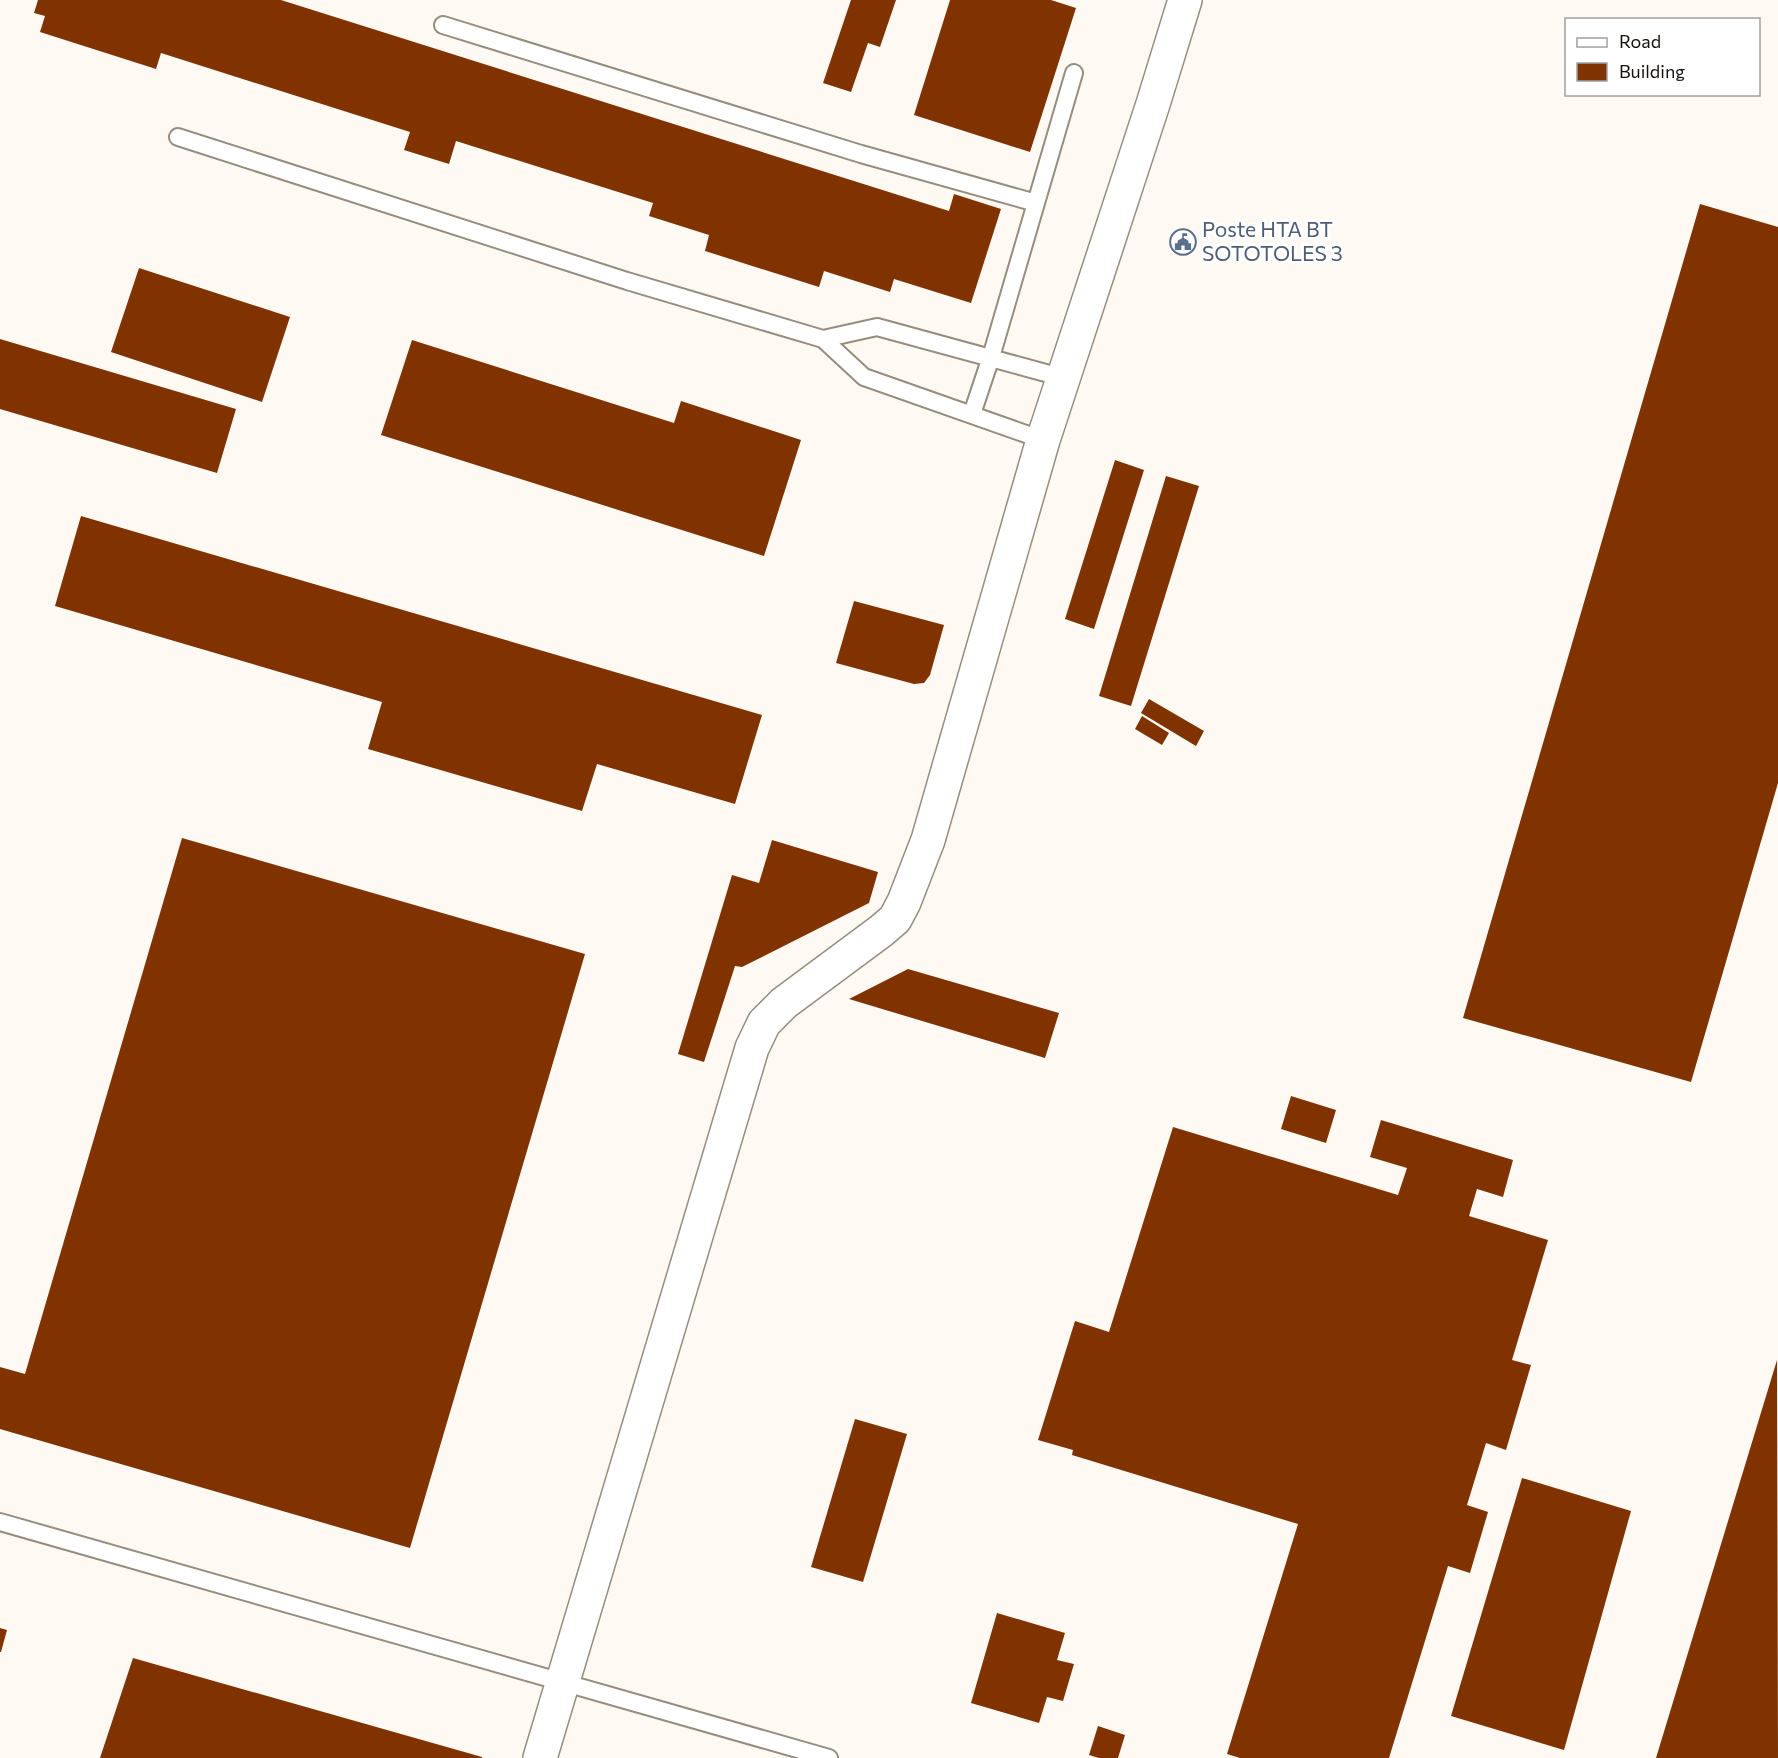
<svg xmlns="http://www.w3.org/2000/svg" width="1778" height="1758" font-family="Commissioner,sans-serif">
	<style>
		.building { fill: #803300 }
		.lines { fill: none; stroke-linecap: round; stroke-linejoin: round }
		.lane-casing { stroke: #978d7e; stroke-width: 20 }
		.street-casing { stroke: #978d7e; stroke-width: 36 }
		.lane { stroke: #fff; stroke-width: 16 }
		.street { stroke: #fff; stroke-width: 33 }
		.labels { text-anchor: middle; stroke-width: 6; stroke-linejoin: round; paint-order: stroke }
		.service-label { font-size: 21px; fill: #4e5e75; stroke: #fff; text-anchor: start }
	</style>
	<rect width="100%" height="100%" fill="#fef9f3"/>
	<path class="building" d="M38 0H281L949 211 954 194 1001 209 971 303 894 279 890 292 824 271 819 287 705 251 709 235 649 216 653 203 456 141 449 164 404 150 410 132 161 53 156 69 40 32 45 16 34 13Z
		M851 0H896L880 47 868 43 851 92 823 83Z
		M950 0H1051L1076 8 1030 152 914 115Z
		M1700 204 1778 227V783L1691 1082 1463 1018Z
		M139 268 290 317 262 402 111 352Z
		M0 339 236 409 217 473 0 409Z
		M412 340 674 423 681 401 801 440 764 556 381 435Z
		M1115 460 1144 470 1094 629 1065 619Z
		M1166 476 1199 486 1131 706 1099 696Z
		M81 516 762 715 735 804 597 764 582 811 368 749 382 702 55 606Z
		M854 601 944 625 930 675 924 683 914 684 836 663Z
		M1149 699 1204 731 1196 746 1141 713Z
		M1142 716 1169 733 1162 745 1135 729Z
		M182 838 585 954 410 1548 0 1429V1367L25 1374Z
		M772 840 878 872 869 903 742 967 735 966 704 1062 678 1054 732 875 759 883Z
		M908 969 1059 1013 1045 1058 849 999Z
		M1291 1096 1336 1110 1326 1143 1281 1129Z
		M1381 1120 1513 1160 1503 1197 1477 1189 1469 1216 1548 1240 1512 1360 1531 1365 1506 1450 1486 1443 1467 1505 1488 1512 1470 1573 1448 1566 1389 1758H1240L1227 1754 1298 1524 1072 1455 1073 1450 1038 1440 1075 1321 1109 1332 1173 1127 1398 1195 1407 1168 1370 1157Z
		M1777 1360 1778 1758H1656Z
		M855 1419 907 1434 863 1582 811 1567Z
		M1522 1478 1631 1511 1564 1750 1451 1716Z
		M997 1613 1065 1633 1057 1660 1074 1664 1063 1701 1047 1697 1039 1723 971 1703Z
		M0 1628 7 1630 1 1652H0Z
		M133 1658 482 1757V1758H100Z
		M1098 1726 1125 1735 1118 1758H1099L1089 1755Z"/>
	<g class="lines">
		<g class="lane-casing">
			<path id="lane" d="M443 25 861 154 1036 203
				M178 137 627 281 823 339 864 377 1043 440
				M823 339 877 327 1064 378
				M972 414 991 357 1074 73
				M0 1522 829 1758"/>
		</g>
		<g class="street-casing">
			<path id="street" d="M540 1758 752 1048 764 1023 784 1003 881 931 895 919 904 902 928 840 1043 440 1153 104 1185 0"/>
		</g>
		<use href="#lane" class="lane"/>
		<use href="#street" class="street"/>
	</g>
	<defs>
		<g id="civic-ring" transform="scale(1.35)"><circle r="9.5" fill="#fff" stroke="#5c6f8a" stroke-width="1.5"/><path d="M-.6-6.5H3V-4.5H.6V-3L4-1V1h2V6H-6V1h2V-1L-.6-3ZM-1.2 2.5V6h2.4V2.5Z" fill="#5c6f8a"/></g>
	</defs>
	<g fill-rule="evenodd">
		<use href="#civic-ring" x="1183" y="242"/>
	</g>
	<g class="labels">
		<g class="service-label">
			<text x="1202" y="237">Poste HTA BT<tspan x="1202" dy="24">SOTOTOLES 3</tspan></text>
		</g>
	</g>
	<rect x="1565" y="18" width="195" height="78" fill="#ffffff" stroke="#a1a09e" stroke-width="1.5"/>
	<rect x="1577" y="38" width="30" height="9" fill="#ffffff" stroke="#a1a09e" stroke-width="1.5"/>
	<text x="1619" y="48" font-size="18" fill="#15110c">Road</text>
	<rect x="1577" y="63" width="30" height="18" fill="#803300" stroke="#a1a09e" stroke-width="1.5"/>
	<text x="1619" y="78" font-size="18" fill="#15110c">Building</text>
</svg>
